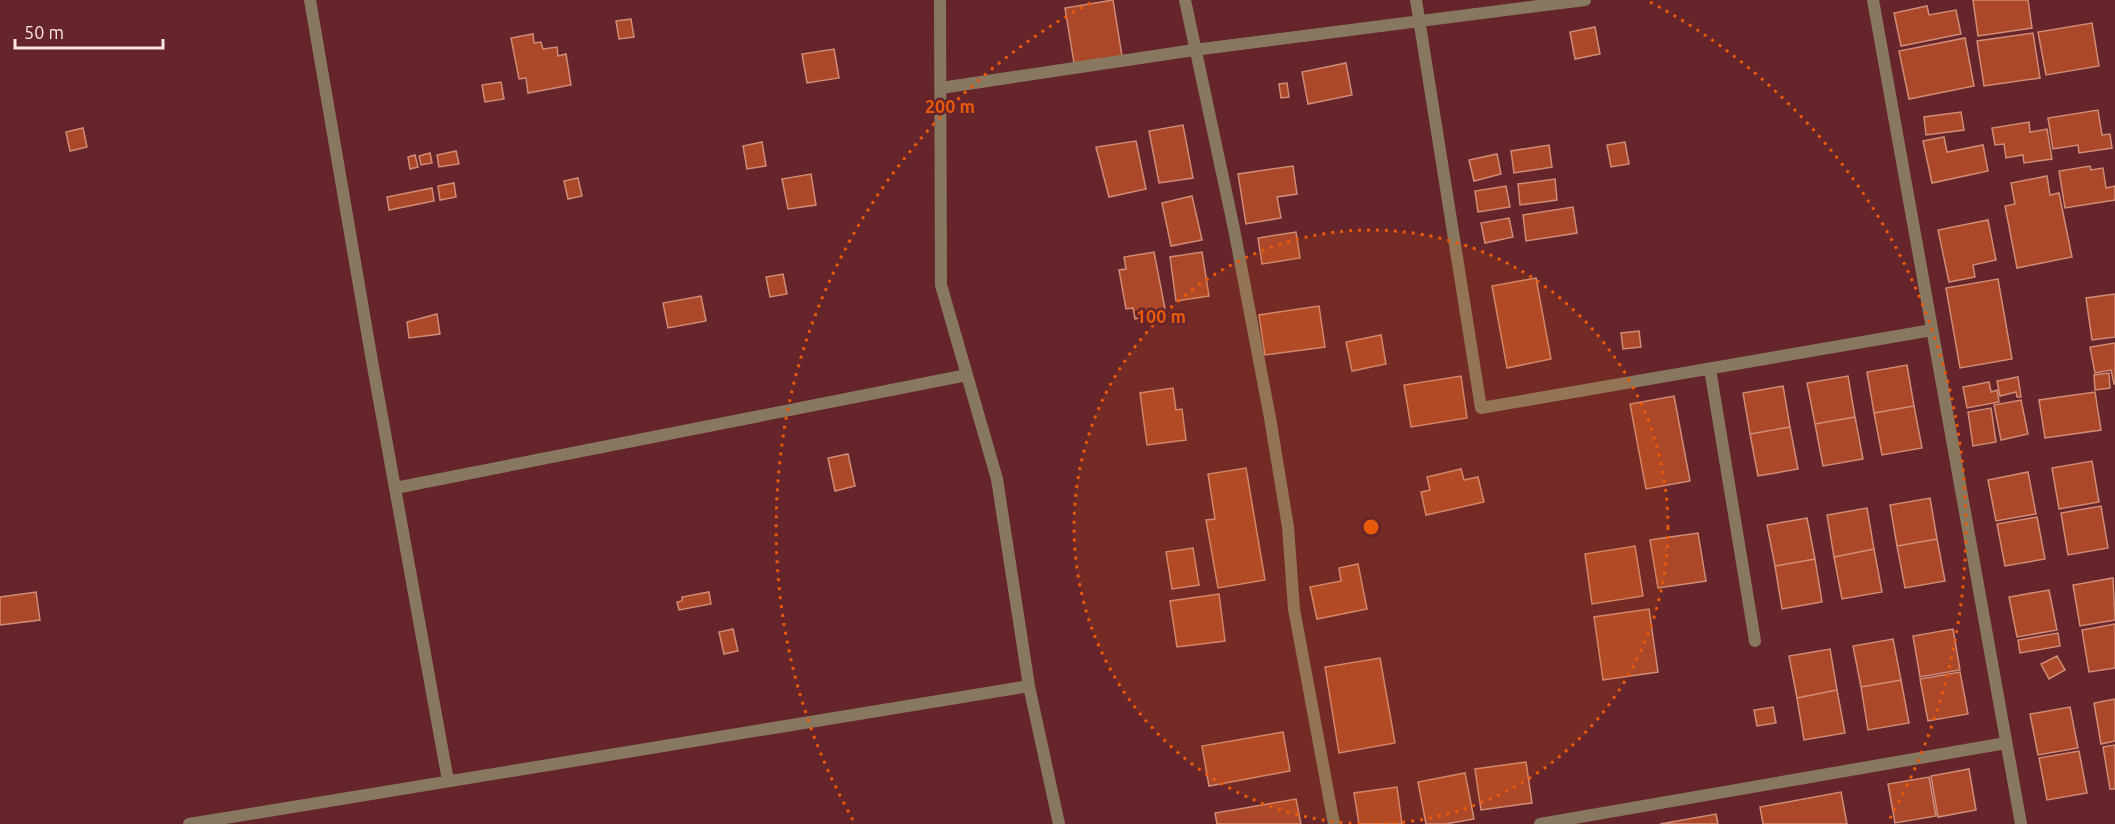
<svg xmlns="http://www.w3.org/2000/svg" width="2115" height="824" font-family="Ubuntu,sans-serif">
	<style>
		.building { fill: #aa4829; stroke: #d28c76; stroke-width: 1.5 }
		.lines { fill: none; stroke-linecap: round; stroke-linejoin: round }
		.street { stroke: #88785f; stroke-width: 12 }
		.ring { fill: none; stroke: #e8590c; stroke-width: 3; stroke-dasharray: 3 6 }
		.centre { fill: #e8590c; stroke: #65252a; stroke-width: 3 }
		.ring-label { font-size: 18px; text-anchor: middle; font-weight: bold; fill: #e8590c; stroke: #65252a; stroke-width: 5; stroke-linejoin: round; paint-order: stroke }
	</style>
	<rect width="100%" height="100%" fill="#65252a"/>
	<path class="building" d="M1113 0 1122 56 1074 63 1065 8Z
		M1973 0H2028L2032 28 1978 36Z
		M1927 6 1929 15 1956 10 1961 34 1901 46 1894 13Z
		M631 19 634 37 619 39 616 21Z
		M2092 23 2099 66 2046 75 2038 32Z
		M1595 27 1600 54 1575 59 1570 32Z
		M2033 33 2040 78 1984 86 1977 41Z
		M533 34 534 43 541 42 543 49 557 47 558 56 566 54 571 85 528 93 526 78 519 79 511 38Z
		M1965 38 1974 86 1909 99 1899 51Z
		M834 49 839 78 807 83 802 54Z
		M1346 63 1352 95 1308 104 1302 72Z
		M501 82 504 99 485 102 482 85Z
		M1287 83 1289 97 1281 98 1279 84Z
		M2098 110 2102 135 2110 134 2112 148 2079 153 2078 145 2053 149 2048 118Z
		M1961 112 1964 130 1926 135 1924 117Z
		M2029 122 2030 132 2047 129 2052 159 2024 163 2023 155 2006 158 2004 144 1995 145 1992 128Z
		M1183 125 1193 178 1159 183 1149 131Z
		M83 128 87 147 70 151 66 132Z
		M1944 137 1947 152 1983 145 1988 171 1932 183 1923 141Z
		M1136 141 1146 189 1109 197 1096 147Z
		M762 142 766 166 747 169 743 146Z
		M1625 142 1629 164 1611 167 1607 145Z
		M1549 145 1552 167 1514 173 1511 151Z
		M456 151 459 164 439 167 437 155Z
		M430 153 432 163 421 165 419 156Z
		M1497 154 1501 174 1474 181 1469 160Z
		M415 155 418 167 410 169 408 157Z
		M1293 166 1297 194 1277 197 1281 218 1246 224 1238 174Z
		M2090 166 2091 170 2103 168 2106 188 2115 186V200L2065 208 2059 171Z
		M811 174 816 205 788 209 782 179Z
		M2047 176 2050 195 2059 193 2072 257 2017 268 2005 206 2015 204 2011 183Z
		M578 178 582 196 568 199 564 181Z
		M1555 179 1557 200 1520 205 1518 184Z
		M454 183 456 197 440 200 438 186Z
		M1506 186 1510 207 1478 212 1475 191Z
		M432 188 434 201 389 210 387 197Z
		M1192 196 1202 240 1171 246 1162 203Z
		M1573 207 1577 233 1526 241 1523 215Z
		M1509 218 1513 237 1485 243 1481 223Z
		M1988 220 1996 260 1973 265 1975 277 1949 282 1938 230Z
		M1296 232 1300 258 1262 264 1258 238Z
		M1154 252 1166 314 1135 319 1133 308 1126 309 1119 270 1126 269 1124 257Z
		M1202 252 1209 296 1176 301 1170 257Z
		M783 274 787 294 770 297 766 277Z
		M1536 278 1551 359 1507 368 1492 286Z
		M1998 279 2012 359 1960 368 1946 288Z
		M2115 294V337L2092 340 2086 298Z
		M701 296 706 321 668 328 663 303Z
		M1319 306 1325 347 1265 355 1259 315Z
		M437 314 440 334 409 338 407 322Z
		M1639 331 1641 347 1623 349 1621 333Z
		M1381 335 1386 364 1352 371 1346 342Z
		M2115 343V384H2114L2111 370 2095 373 2090 347Z
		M1907 365 1914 406 1874 413 1867 372Z
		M2109 373 2110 388 2095 390 2094 375Z
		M1461 376 1467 418 1411 427 1404 385Z
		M1848 376 1855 417 1815 424 1807 383Z
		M2018 377 2021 397H2017L2016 392 2000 396 1997 381Z
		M1989 382 1991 392 1997 390 1999 402 1967 408 1963 387Z
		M1783 386 1790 427 1750 434 1743 393Z
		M1173 388 1176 410 1182 409 1186 440 1147 445 1140 393Z
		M2095 392 2101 430 2045 438 2039 400Z
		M1674 396 1690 481 1646 489 1630 404Z
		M2021 400 2028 434 2001 440 1994 405Z
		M1914 406 1922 448 1882 455 1874 413Z
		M1991 408 1996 442 1973 446 1968 412Z
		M1855 417 1863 459 1823 466 1815 424Z
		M1790 427 1798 469 1758 476 1750 434Z
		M848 454 855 486 835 491 828 458Z
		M2092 461 2099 502 2059 509 2052 468Z
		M1246 468 1265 580 1218 588 1206 520 1215 519 1208 474Z
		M1461 469 1464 480 1478 477 1484 502 1426 515 1421 492 1430 490 1427 477Z
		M2028 472 2036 514 1996 521 1988 480Z
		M1930 498 1937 539 1897 546 1890 505Z
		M2101 506 2108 548 2068 555 2061 513Z
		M1867 508 1874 549 1834 557 1827 515Z
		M2037 517 2045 559 2005 566 1997 524Z
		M1807 518 1815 559 1775 566 1767 525Z
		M1698 533 1706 581 1658 588 1650 540Z
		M1937 539 1945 581 1905 588 1897 546Z
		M1635 546 1643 596 1592 604 1585 554Z
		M1193 548 1199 585 1172 589 1166 552Z
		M1874 549 1882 592 1842 599 1834 557Z
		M1815 559 1822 602 1782 609 1775 566Z
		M1358 564 1367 609 1317 619 1310 587 1341 581 1339 568Z
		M2113 578 2115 620 2080 626 2073 585Z
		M2049 590 2057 630 2017 637 2009 597Z
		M36 592 40 620 0 625V597Z
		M709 592 711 604 679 610 677 602 682 601V597Z
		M1219 594 1225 641 1177 647 1170 601Z
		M1649 609 1658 672 1603 680 1594 617Z
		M2115 624V668L2089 672 2082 630Z
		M733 629 738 651 724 654 719 632Z
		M1953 629 1960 670 1920 677 1913 636Z
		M2058 633 2060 646 2020 653 2018 640Z
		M1893 639 1901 680 1861 687 1853 646Z
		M1830 649 1837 690 1797 698 1789 656Z
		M2057 656 2065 670 2049 679 2041 664Z
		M1380 658 1395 743 1339 753 1325 667Z
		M1960 672 1968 714 1928 721 1920 679Z
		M1901 680 1909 723 1868 730 1861 687Z
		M1837 690 1845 733 1804 740 1797 698Z
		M2115 699V741L2101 744 2094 703Z
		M1773 707 1776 723 1757 726 1754 710Z
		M2070 707 2078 748 2038 755 2030 714Z
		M1283 732 1290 771 1209 786 1202 746Z
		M2115 745V789H2110L2103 747Z
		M2079 751 2087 793 2047 800 2039 758Z
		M1526 762 1532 803 1481 810 1475 769Z
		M1969 769 1976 810 1938 817 1931 776Z
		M1465 773 1474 819 1446 824H1426L1418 782Z
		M1929 777 1936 816 1895 823 1888 784Z
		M1397 787 1402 824H1359L1354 793Z
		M1841 792 1847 824H1763L1760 807Z
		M1296 799 1301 824H1217L1215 813Z
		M1716 814 1718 824H1660Z"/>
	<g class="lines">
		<path class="street" d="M310 0 372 361 448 781
			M940 0 941 285 997 479 1029 686 1059 824
			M1185 0 1234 229 1270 418 1288 527 1294 609 1334 824
			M1416 0 1481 408 1932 330
			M1873 0 2021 824
			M941 88 1194 50 1585 0
			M1710 369 1755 641
			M395 488 967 375
			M189 824 1029 686
			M1540 824 2006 743"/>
	</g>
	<circle cx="1371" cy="527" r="297" fill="#e8590c" fill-opacity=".12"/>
	<g class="ring">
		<circle cx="1371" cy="527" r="297"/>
		<path d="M853 820A595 595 0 0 1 1092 2M1650 2A595 595 0 0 1 1889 820"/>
	</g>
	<circle cx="1371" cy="527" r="9" class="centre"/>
	<g class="ring-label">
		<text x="950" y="113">200 m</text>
		<text x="1161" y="323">100 m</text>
	</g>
	<path d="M15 39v9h148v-9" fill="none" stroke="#fee5e5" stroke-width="3"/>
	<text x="24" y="39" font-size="18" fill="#fee5e5" stroke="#65252a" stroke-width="4.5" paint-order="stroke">50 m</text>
</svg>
